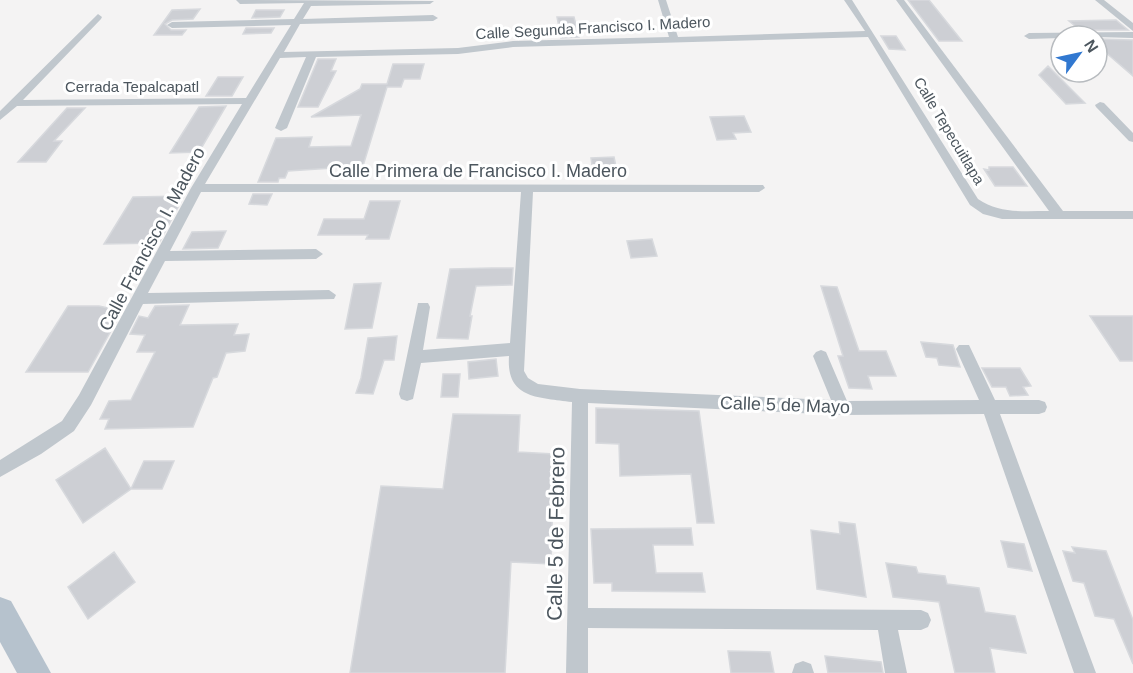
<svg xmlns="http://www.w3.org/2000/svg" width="1133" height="673" font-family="Arial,sans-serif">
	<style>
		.building { fill: #cdcfd4; stroke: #d7d9dd; stroke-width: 1.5 }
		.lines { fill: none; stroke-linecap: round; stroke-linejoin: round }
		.street { fill: #c0c7cd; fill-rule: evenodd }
		.primary { fill: #b6c2cd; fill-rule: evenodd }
		.labels { text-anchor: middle; stroke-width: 6; stroke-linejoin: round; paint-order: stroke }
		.far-street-label { font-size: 15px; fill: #4c565e; stroke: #fff }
		.street-label { font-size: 18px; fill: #4c565e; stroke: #fff }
		.near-street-label { font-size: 21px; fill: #4c565e; stroke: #fff }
	</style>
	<rect width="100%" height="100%" fill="#f4f3f3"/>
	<path class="building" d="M908 0H929L962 41H939Z
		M200 9 193 19 172 20 165 24 171 30H186L182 35H154L172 10Z
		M256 10H284L280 17 252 18Z
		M557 17H574L579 37 561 38Z
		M1116 20 1128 30H1080L1069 21Z
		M246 28H274L271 33 243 34Z
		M881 36H896L905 50 889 49Z
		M1097 39 1133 40V76L1097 45Z
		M318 59H336L331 71H336L318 107H298Z
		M393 64H424L420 79H404L401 87H387L363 166 288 171 285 178H279L278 182H258L276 138 312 137 309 147 351 146 361 115 311 117 360 89 362 84H387Z
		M1048 66 1085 103 1066 104 1039 75Z
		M218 77H243L232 96H206Z
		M226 106 199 152 170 153 199 107Z
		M67 108H85L54 141H62L46 162H18Z
		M744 116 751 132 733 133 736 139 717 140 710 117Z
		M614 157 617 171 593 172 591 158Z
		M989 167H1013L1027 186H995L984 169 989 170Z
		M253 194H272L267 205 249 204Z
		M184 196 159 243 104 244 133 197Z
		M370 201H400L389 239H366L368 235H318L324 219H364Z
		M226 231 218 248 183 249 192 232Z
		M652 239 657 256 631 258 627 241Z
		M492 268H513L512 285 476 286 470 316H472L468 339 437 338 450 269Z
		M381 283 372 328 345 329 354 284Z
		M821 286 837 287 859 351H886L896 376H868L872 389 849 388 838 356H843Z
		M189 305 180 325 238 324 234 335 249 334 245 351 226 353 217 377 213 378 193 427 105 429 109 419H100L109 401 131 400 155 352H137L145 335 130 334 139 316 148 318 155 306Z
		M68 306H99L122 311 88 372H26Z
		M1090 316H1133V361H1120Z
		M397 336 394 360H384L373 394 356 393 361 378 368 338Z
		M921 342 953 345 960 367 939 365 937 358 926 357Z
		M496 359 498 376 469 379 468 362Z
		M982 368H1020L1031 386 1023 387 1028 395 1010 396 1006 387H992Z
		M443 374H460L458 397H441Z
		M596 408 699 411 714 523H697L691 474 620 476 619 444 596 443Z
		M453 414 520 415 518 452 554 454 551 564 511 562 505 673H350L381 486 443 489Z
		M105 448 131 489 83 523 56 480Z
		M144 461H174L162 489H131Z
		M839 522 855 524 866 597 817 589 811 530 840 534Z
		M691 528 693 545H653L656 573H702L705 592 612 591V583H594L591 529Z
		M1001 541 1024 544 1032 571 1008 567Z
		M1072 547 1106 551 1133 620V664L1114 619 1095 616 1084 583 1073 581 1063 551 1075 553Z
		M114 552 135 582 88 619 68 587Z
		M886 563 916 567 918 573 945 576 947 584 979 588 985 612 1015 616 1026 653 990 648 995 673H955L939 602 893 597Z
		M728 651 770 652 774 673H731Z
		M825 656 881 662 883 673H828Z"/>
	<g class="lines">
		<path class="street" d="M236 0 434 1 430 4 311 6 303 19 433 15 438 18 433 21 300 24 284 52 458 48 513 41 669 37 658 0H666L678 37 865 31 844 0H852L978 199C1000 214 1023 211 1049 211L896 0H904L1063 211H1133V219H1002L983 214 970 205 868 37 513 47 458 54 316 57 287 128 281 131 275 128 306 57 280 58 205 184 763 185 765 188 759 192H533L524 371 528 378 538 384 580 389 831 400 813 356 816 352 821 350 826 352 847 401 979 400 956 349 959 345H969L995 400H1039L1045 402 1047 407 1045 412 1039 414H1000L1096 673H1074L984 414 842 415 588 403V608L921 610 928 613 931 620 928 627 921 630H898L907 673H885L878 630 588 628V673H566L572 402C538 397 506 399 509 356L421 363 413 399 407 401 401 399 399 394 418 303H428L430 307 423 350 510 343 521 192H201L170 251 316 249 323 254 316 259 165 261 148 293 329 290 336 295 334 299 143 304 91 405 74 431 41 454 0 477V460L62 421 79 395 191 188 242 104 17 106 0 120V111L98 14 102 17 101 19 23 100 246 98 291 25 172 28 167 25 172 22 294 19 304 3 240 4Z
			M1095 0H1104L1133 23V31Z
			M1133 32V38L1061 36V38L1029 39 1024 36 1029 33Z
			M1100 102 1104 103 1133 133V142L1129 141 1096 107 1095 105Z
			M803 661 811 664 814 673H792L795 664Z"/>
		<path class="primary" d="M0 597 11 601 51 673H17L0 642Z"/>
	</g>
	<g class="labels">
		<g class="far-street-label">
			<text transform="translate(593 28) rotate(-3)" y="5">Calle Segunda Francisco I. Madero</text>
			<text x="132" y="92">Cerrada Tepalcapatl</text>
			<text transform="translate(949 131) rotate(59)" y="5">Calle Tepecuitlapa</text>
		</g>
		<g class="street-label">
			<text x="478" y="177">Calle Primera de Francisco I. Madero</text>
			<text transform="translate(152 239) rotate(-62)" y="6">Calle Francisco I. Madero</text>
			<text transform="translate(785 405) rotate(2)" y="6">Calle 5 de Mayo</text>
		</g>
		<g class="near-street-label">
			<text transform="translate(556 534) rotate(-89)" y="7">Calle 5 de Febrero</text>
		</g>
	</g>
	<g transform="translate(1079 54) rotate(57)"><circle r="28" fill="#ffffff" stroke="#b7bbbf" stroke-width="1.5"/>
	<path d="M0-4.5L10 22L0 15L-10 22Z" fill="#3178d0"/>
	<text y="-9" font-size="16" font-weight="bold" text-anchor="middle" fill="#4c565e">N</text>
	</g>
</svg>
